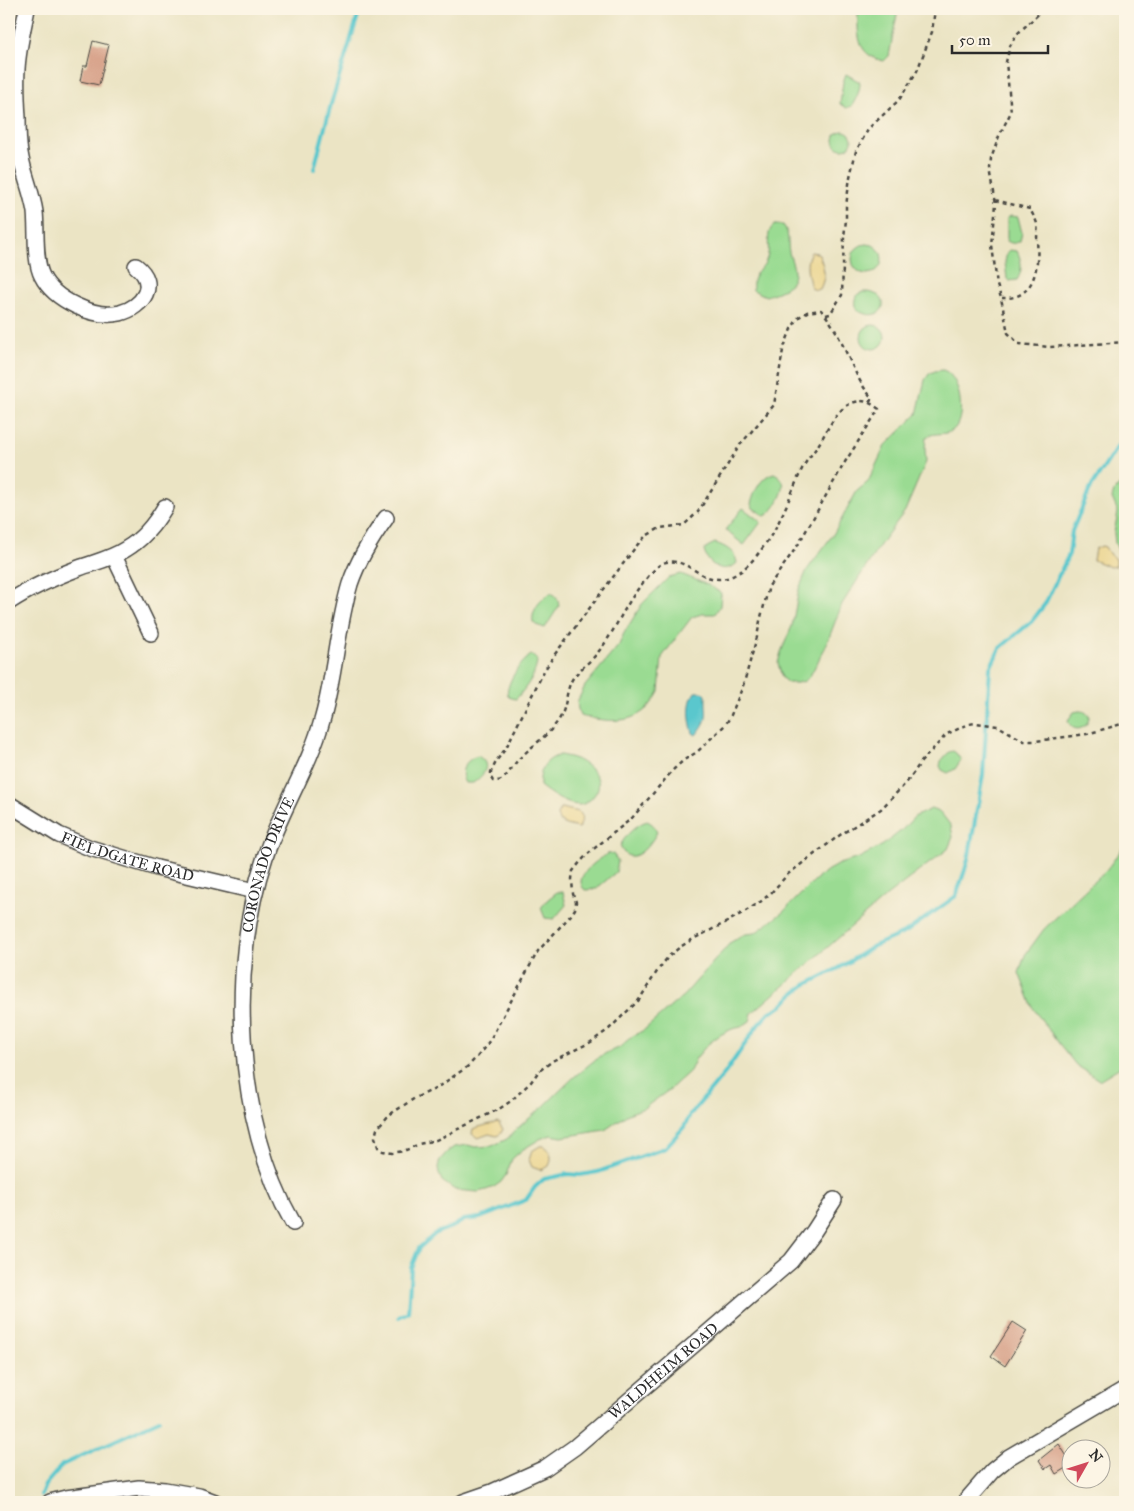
<svg xmlns="http://www.w3.org/2000/svg" width="1134" height="1511" font-family="'IM FELL Great Primer',serif">
	<style>
		.green { fill: #9adb92; stroke: #62835e }
		.sand { fill: #eeda9e; stroke: #8c8264 }
		.water { fill: #5ac7cd; stroke: #42797c }
		.lines { fill: none; stroke-linecap: round; stroke-linejoin: round }
		.stream { stroke: #5ac7cd; stroke-width: 4 }
		.building { fill: #d9a58d }
		.street-casing { stroke: #484742; stroke-width: 18 }
		.path { stroke: #484742; stroke-width: 2.5; stroke-dasharray: 4 4; stroke-linecap: butt }
		.street { stroke: #fff; stroke-width: 15 }
		.labels { text-anchor: middle; stroke-width: 4; stroke-linejoin: round; paint-order: stroke }
		.street-label { font-size: 15px; fill: #2b2b2b; stroke: #fcf5e5 }
	</style>
	<rect width="100%" height="100%" fill="#fcf5e5"/>
	<filter id="ink" filterUnits="userSpaceOnUse"><feTurbulence type="fractalNoise" baseFrequency=".02" numOctaves="2"/><feDisplacementMap in="SourceGraphic" scale="10" xChannelSelector="R" yChannelSelector="G"/><feConvolveMatrix kernelMatrix="1 2 1 2 8 2 1 2 1" color-interpolation-filters="sRGB"/></filter>
	<filter id="wash" filterUnits="userSpaceOnUse"><feTurbulence type="fractalNoise" baseFrequency=".0096" numOctaves="4" result="noise"/><feDisplacementMap in="SourceGraphic" scale="20" xChannelSelector="R" yChannelSelector="G"/><feGaussianBlur stdDeviation="1.12" result="paint"/><feColorMatrix in="noise" values="0 0 0 0 0 0 0 0 0 0 0 0 0 0 0 0 0 1.4 0 .05"/><feComposite in="paint" operator="in"/></filter>
	<g filter="url(#wash)">
		<rect width="100%" height="100%" fill="#ebe4c4"/>
		<path class="green" d="M858 9H898L889 56 884 61C855 55 858 33 858 9Z
			M846 74 860 82C860 92 856 98 852 106L846 108 840 104 843 82Z
			M834 140a9 9 0 1 1 18 0a9 9 0 1 1-18 0Z
			M1011 216 1018 217 1022 233 1020 241C1015 244 1012 244 1007 241V218Z
			M775 225H783C790 233 787 243 789 252 790 258 794 265 794 271 795 287 778 292 766 296L753 290C751 270 762 273 767 258 771 248 764 231 775 225Z
			M852 259a15 15 0 1 1 30 0a15 15 0 1 1-30 0Z
			M1009 250 1017 251C1022 261 1023 270 1017 280L1009 281 1007 279 1005 262 1007 252Z
			M863 292C867 292 872 292 875 294 892 300 881 325 857 310 855 304 855 300 858 294Z
			M861 337a12 12 0 1 1 24 0a12 12 0 1 1-24 0Z
			M943 370C960 375 966 415 955 428 947 437 936 431 926 437L925 449 926 462 905 511 884 539 842 604 825 648 810 676 805 681 797 683H788L782 678 778 663 781 652 792 626 799 589 807 570 834 533 857 491 868 482 885 446 917 414 925 380 929 374 935 371Z
			M774 473C778 475 782 478 783 482 786 491 773 513 765 516L753 508 751 504C754 492 761 476 774 473Z
			M1125 480V565L1115 543 1114 533 1118 512 1112 498 1114 491 1121 483Z
			M743 508 761 522 744 545 725 530Z
			M715 543C725 546 736 552 737 563 725 575 708 566 704 551L707 547Z
			M681 574 708 585 721 593 720 606 715 614H702L692 617 679 634 662 657 659 692C641 726 613 723 580 716L578 709 577 702 585 686 619 645 624 633 642 604 669 577Z
			M552 593 558 600 559 606 545 628 536 625 533 622C531 610 542 597 552 593Z
			M531 655 534 657 537 660C537 674 525 689 516 699L511 698 507 694C508 680 520 663 531 655Z
			M1079 711C1084 711 1086 712 1089 716 1089 729 1072 735 1068 720L1074 712Z
			M953 751 956 753 961 760 955 769 948 773 942 770 940 766 941 761 949 752Z
			M560 755C565 756 571 757 576 759 589 765 606 779 595 794 591 800 586 804 579 805 566 805 550 794 540 786 539 770 544 760 560 755Z
			M478 756C493 765 483 776 473 783H465C458 771 466 759 478 756Z
			M931 809 941 813 951 826 953 837 948 849 889 894 752 1013 750 1021 741 1027 732 1029 720 1035 708 1044 696 1058 690 1071 669 1090 644 1108 628 1114 605 1130 562 1137 551 1135 540 1139 522 1150 512 1159 506 1175 501 1182 494 1187 486 1190 478 1192 455 1190 442 1181 439 1174 438 1167 440 1160 447 1152 454 1147 468 1145 475 1147 492 1146 507 1139 515 1130 543 1107 574 1077 596 1059 608 1052 619 1048 631 1037 644 1030 684 995 731 942 746 934 755 933 782 913 815 880 828 870 839 864 859 858 883 845 902 830 914 817Z
			M647 821C653 824 655 826 657 832 650 846 630 870 620 846 626 835 635 825 647 821Z
			M1125 845V1064L1099 1080 1076 1065 1057 1041 1033 1008 1019 973 1025 955 1044 929 1107 869Z
			M609 853 613 854 618 861 616 872 596 889 585 890C571 877 598 860 609 853Z
			M557 892H563L566 905 554 919 545 918 541 908 547 900Z"/>
		<path class="sand" d="M811 252 817 253 819 254C824 269 827 274 820 289L816 290 811 288C808 276 804 262 811 252Z
			M1102 546 1105 547 1110 555 1116 559V566L1110 567 1093 560 1095 549Z
			M561 808 579 812 581 814C582 819 582 824 578 828L566 825 559 821 557 815Z
			M498 1122 503 1129 501 1133 497 1136 489 1134 478 1138 472 1134 473 1129 475 1128Z
			M540 1146H543C551 1151 553 1157 549 1166L540 1170 532 1167 529 1160 532 1151Z"/>
		<path class="water" d="M695 692H703L706 695C705 716 711 717 696 735L693 733C689 720 687 703 695 692Z"/>
		<g class="lines">
			<path class="stream" d="M314 169 331 104 360 9
				M399 1317 408 1312 411 1268 419 1248 436 1233 454 1226 464 1220 480 1218 526 1200 535 1187 544 1179 568 1174 580 1175 598 1172 665 1148 684 1127 690 1115 725 1073 758 1025 770 1012 782 1006 792 995 805 985 839 968 874 946 906 932 956 896 965 870 969 855 983 775 990 668 1000 648 1032 621 1045 604 1069 554 1072 531 1090 489 1125 435
				M41 1495 45 1485 62 1465 159 1420"/>
		</g>
		<g id="blocks">
			<path class="building" d="M93 41 109 45 99 85 80 81 83 66H87Z
				M1013 1322 1027 1331 1005 1366 991 1356Z
				M1059 1444 1072 1464 1056 1474 1051 1465 1045 1469 1039 1460Z"/>
		</g>
	</g>
	<g filter="url(#ink)">
		<use href="#blocks" fill-opacity="0" stroke="#484742" stroke-width="1"/>
		<g class="lines">
			<g class="street-casing">
				<g id="street">
					<path d="M27 9C23 29 18 49 17 69 16 85 17 102 18 118 18 130 18 141 20 153 23 173 32 192 35 212 37 230 34 261 42 276 54 300 94 319 120 313 143 307 159 284 136 266"/>
					<path d="M114 556 151 633"/>
					<path d="M9 602C30 588 55 577 79 568 95 562 111 559 126 549 143 539 155 524 165 507"/>
					<path id="s1" d="M9 804 59 835 90 848 157 868 255 891"/>
					<path id="s2" d="M293 1223C235 1122 228 966 265 857 281 809 310 766 323 717 335 674 337 628 350 584 358 560 371 539 386 518"/>
					<path d="M50 1502 66 1498 139 1488 165 1490 199 1496 215 1502"/>
					<path id="s3" d="M463 1502 492 1492 545 1468 575 1447 791 1261 814 1231 834 1200"/>
					<path d="M965 1502 992 1471 1009 1457 1125 1389"/>
				</g>
			</g>
			<path class="path" d="M1044 9 1017 34 1010 46 1006 62 1011 112 999 136 991 159 990 169 996 204 992 245 997 285 1001 298 1008 333 1019 344 1050 347 1125 342
				M995 200 1030 209C1032 214 1036 219 1037 224 1038 229 1037 234 1037 240 1039 265 1036 300 1002 298
				M826 315 830 314 842 295 844 237 846 220V206L850 177 856 151 869 128 899 100 917 71 932 32 935 9
				M869 402 872 398C850 373 844 335 821 310L807 312 799 317 791 329 783 350 774 405 740 445 698 512 684 525 660 528 646 536 638 544 555 654 544 671 506 748 497 760 491 772V778L493 781C498 781 500 781 504 778 509 773 513 766 518 760 532 745 553 733 562 714 567 703 566 689 573 678 580 668 592 661 599 651 616 630 625 604 642 584 647 578 656 566 663 563 679 557 692 570 705 576 733 588 754 561 768 540 783 518 791 493 802 469 806 461 812 454 817 447 827 432 836 407 855 402 865 399 872 404 879 409L845 462 798 545 769 586 760 621 757 637 743 686 731 715 726 724 697 752 684 760 674 769 632 818 590 852 581 861 573 871 572 879 573 894 576 902 575 909 571 915 538 951 490 1040 478 1056 467 1067 435 1089 415 1098 389 1115 377 1129 375 1137 378 1147 383 1151 392 1153 404 1151 419 1144 436 1140 499 1109 511 1101 531 1082 539 1071 554 1060 591 1042 609 1029 639 1000 658 970 668 957 680 947 695 938 727 922 759 903 771 893 788 874 840 835 881 809 907 782 921 762 947 734 969 724 976 723 998 726 1024 741H1036L1087 734 1125 723"/>
			<use href="#street" class="street"/>
		</g>
	</g>
	<g class="labels">
		<g class="street-label">
			<text dy="5" stroke="none"><textPath href="#s1" startOffset="131">FIELDGATE ROAD</textPath></text>
			<text dy="5" stroke="none"><textPath href="#s2" startOffset="370">CORONADO DRIVE</textPath></text>
			<text dy="5" stroke="none"><textPath href="#s3" startOffset="242">WALDHEIM ROAD</textPath></text>
		</g>
	</g>
	<rect width="1134" height="1511" fill="none" stroke="#fcf5e5" stroke-width="30"/>
	<g transform="translate(1086 1464) rotate(51)"><circle r="24" fill="#fcf5e5" stroke="#a8a49b"/>
	<path d="M0-4L9 19L0 12L-9 19Z" fill="#d1495b"/>
	<text y="-8" font-size="14" font-weight="bold" text-anchor="middle" fill="#2b2b2b">N</text>
	</g>
	<path d="M952 45v8h96v-8" fill="none" stroke="#2b2b2b" stroke-width="2.5"/>
	<text x="959" y="45" font-size="15" fill="#2b2b2b" stroke="#fcf5e5" stroke-width="4" paint-order="stroke">50 m</text>
</svg>
